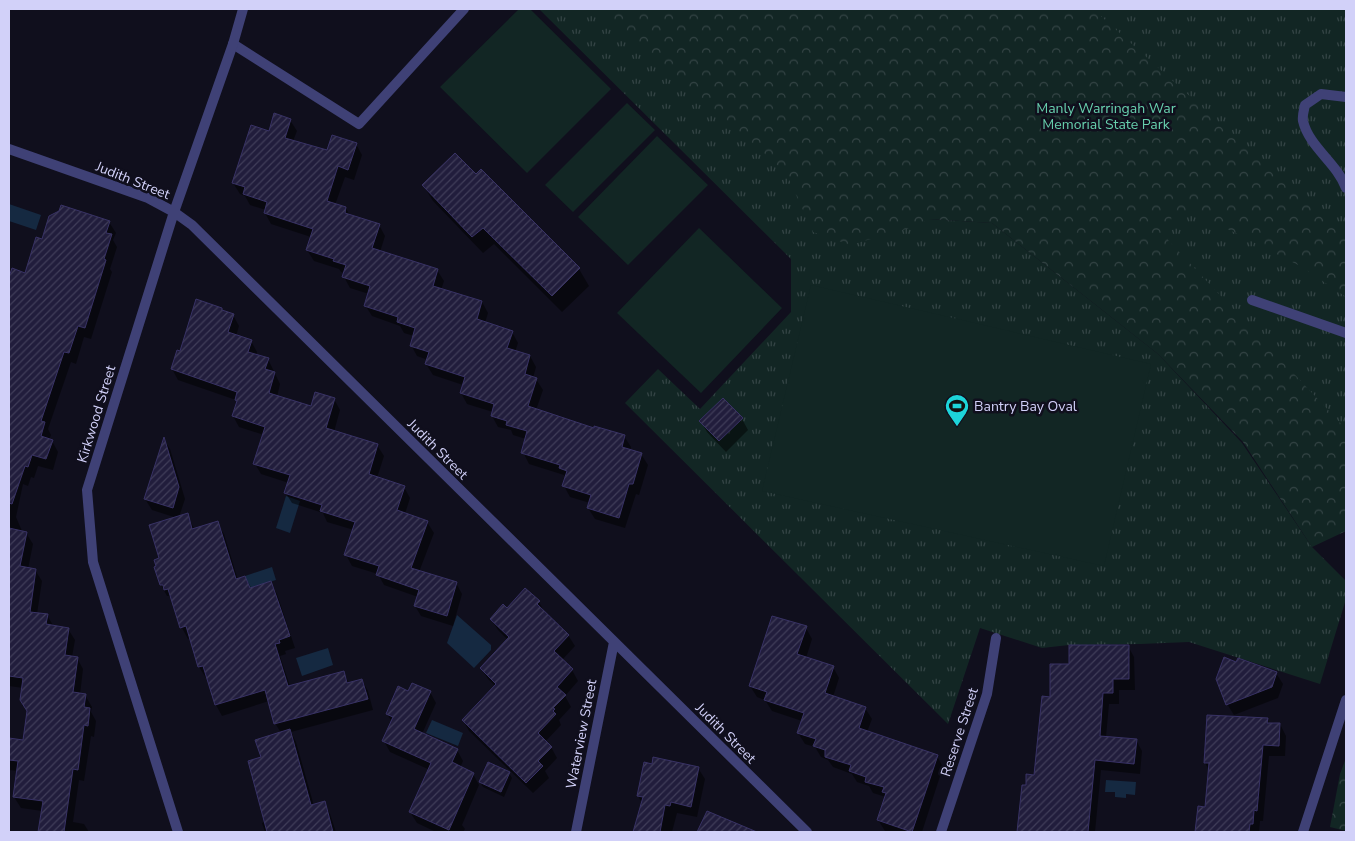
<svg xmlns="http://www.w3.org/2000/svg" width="1355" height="841" font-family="'Nunito Sans',sans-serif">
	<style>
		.grass { fill: url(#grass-tufts) }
		.forest { fill: url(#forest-crowns) }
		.pitch { fill: #122624 }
		.water { fill: #152941 }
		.shadow { fill: #0007 }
		.building { fill: url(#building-hatch); stroke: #383265 }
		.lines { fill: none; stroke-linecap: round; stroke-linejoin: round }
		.service { stroke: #3f4176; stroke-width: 10 }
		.minor { stroke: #3f4176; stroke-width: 10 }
		.labels { text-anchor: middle; stroke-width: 5; stroke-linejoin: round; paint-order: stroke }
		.park-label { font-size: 14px; fill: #67cfad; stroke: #100f1d }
		.street-label { font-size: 14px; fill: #d2d1f9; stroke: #100f1d }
		.poi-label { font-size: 14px; fill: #d2d1f9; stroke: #100f1d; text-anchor: start }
	</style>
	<defs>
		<pattern id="grass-tufts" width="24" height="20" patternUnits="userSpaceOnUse" patternTransform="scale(1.25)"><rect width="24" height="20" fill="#122624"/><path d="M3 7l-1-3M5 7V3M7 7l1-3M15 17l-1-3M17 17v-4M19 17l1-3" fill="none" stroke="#344445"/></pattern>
		<pattern id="forest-crowns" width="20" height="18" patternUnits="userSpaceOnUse" patternTransform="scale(1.25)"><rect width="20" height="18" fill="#122624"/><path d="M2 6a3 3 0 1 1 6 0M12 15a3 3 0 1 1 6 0" fill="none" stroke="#344445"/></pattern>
		<pattern id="building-hatch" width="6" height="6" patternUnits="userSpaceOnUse" patternTransform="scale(1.25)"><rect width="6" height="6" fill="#211d3c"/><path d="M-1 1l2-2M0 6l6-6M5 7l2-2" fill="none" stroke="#403d59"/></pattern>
	</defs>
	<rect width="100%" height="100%" fill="#100f1d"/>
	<path class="grass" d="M539 9H716L929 219 992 223 1158 354 1242 443 1312 547 1346 581V599L1320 684 1189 642 1140 644 1069 645 1042 648 980 628 948 724 625 403 658 369 700 409 791 312V259Z
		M860 9H1346V533Z"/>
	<path class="forest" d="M602 9H1093L1346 237V297L1302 267 1204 217 1172 214 1168 240 1346 429V531L1312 547 1243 442 1158 354 992 223 929 219 917 226 850 245 813 232 786 173Z
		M1346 758V831L1330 827 1340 774Z"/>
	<path class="pitch" d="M519 9H530L611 89 527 173 440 87Z
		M627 103 655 130 573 212 545 185Z
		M657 136 708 185 628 265 578 217Z
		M699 228 782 308 701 393 617 313Z
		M811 285 1151 364 1104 566 762 491Z"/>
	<path class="water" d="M9 204 41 215 36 230 9 221Z
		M286 496 300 501 290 533 276 528Z
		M272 567 276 580 250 588 245 576Z
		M457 615 491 645V650L474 668 447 643Z
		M328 648 333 665 302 676 296 658Z
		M432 720 463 733 458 746 426 733Z
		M1106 780 1136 782 1135 795 1126 794V798L1115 797V792H1105Z"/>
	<path class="shadow" d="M290 120 297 131 293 141 328 152 356 144 362 155 354 180 345 177 335 205 346 208 350 216 379 225 385 236 380 252 437 270 444 281 441 290 482 302 488 313 485 323 512 332 518 343 515 352 530 356 536 367 533 378 536 379 543 390 536 410 595 429 624 436 631 447 630 451 641 454 648 465 639 495 636 494 625 528 595 519 588 508 590 503 570 497 564 486 566 478 564 475 529 464 523 452 526 439 513 435 511 430 498 427 492 416 493 412 467 404 461 393 463 385 433 375 426 364 428 360 417 356 411 345 414 336 404 333 400 326 372 316 365 305 369 294 350 288 344 277 345 273 341 272 339 269 314 261 307 250 311 237 271 224 265 213 266 210 250 205 245 196 240 194 233 183 269 132Z
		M481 171 579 269 589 286 562 312 494 244 483 253 433 201 423 185 476 176Z
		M109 222 116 233 113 240 117 247 110 269 112 272 91 339 84 337 76 364 71 362 48 429 51 435 49 440 52 441 58 452 53 470 38 466 34 478 31 477 28 486 23 484 16 517 22 531 26 533 33 544 28 569 35 570 42 581 37 614 47 615 54 627 68 629 75 640 72 657 77 658 83 669 80 695H85L92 707 91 712 96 721 94 737 91 736 84 781 79 780 73 822 84 824 89 832H40L42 811 21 808 14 797 18 771 9 770V740L24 742 28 712 23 688 9 686V330L14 314 9 312V281L12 270 26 274 43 240Z
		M222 309 223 312 233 315 239 326 236 336 251 341 257 352 256 356 268 359 280 384 277 397 312 408 334 399 340 410 334 432 377 445 384 456 377 478 404 487 410 498 405 514 427 522 434 533 419 572 456 583 462 594 453 626 421 616 415 606 418 597 384 585 378 574 352 566 346 555 354 530 327 522 323 513 292 503 285 492 289 483 261 474 255 464 264 435 239 427 233 416 238 403 236 400 178 380 172 369 181 353Z
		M742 419 748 430 726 452 707 432 701 421Z
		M164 440 170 449 185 499 179 517 187 515 195 530 217 523 224 534 238 580 245 577 252 589 271 583 277 594 295 648 285 651 286 654 280 656 290 686 343 672 349 683 362 680 368 691 373 710 291 732 296 742 314 806 324 803 330 814 336 832H265L262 823 265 822 262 758 281 733 275 723 269 701 222 716 216 705 208 677 206 678 199 667 190 638 188 639 182 628 173 600 169 596H167L161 585V559L177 518 152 510 145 499Z
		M539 602 545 613 568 635 575 646 562 660 572 670 578 681 565 696 571 707 559 720 561 725 545 742 551 747 557 758 545 771 549 778 533 793 469 731 463 720 496 687 488 679 481 668 508 640 498 630 491 619 507 609Z
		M806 628 812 639 806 658 833 667 839 678 833 697 865 708 872 719 867 732 937 756 943 767 922 832 885 831 878 820 886 797 873 793 869 786 857 782 852 774 833 767 828 760 821 757 815 747 805 744 798 733 802 721 772 711 765 700 757 697 750 686Z
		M1128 646 1134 657 1135 690H1119V704H1109L1106 737 1136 740 1142 751 1140 774 1101 770 1095 832H1017L1023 786H1027L1035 776 1051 698 1070 665Z
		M1237 663 1276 673 1283 684 1278 698 1234 715 1227 704Z
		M409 692H430L436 703 422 734 457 750 463 761 460 768 473 774 479 785 462 825 465 829 463 832H436L417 823 410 812 430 770 390 752 384 741 392 722 387 714Z
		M1267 719 1270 724H1280L1286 736 1285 756H1269L1263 821H1260L1259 832H1196L1199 808H1206L1209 770 1205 763Z
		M652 765 698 768 705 779 697 817 677 813 672 832H632V831H635L642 803 638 796Z
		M509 773 512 778 504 797 483 787 480 782Z"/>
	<path class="building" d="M274 113 291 119 285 138 327 150 332 135 357 143 348 170 338 166 327 201 346 207 345 213 380 224 372 248 438 269 433 286 482 301 477 319 513 331 507 348 530 355 525 374 537 378 528 406 594 428V426L625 435 622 447 642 453 633 484H629L619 518 587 508 591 495 562 486 567 471 559 468 560 465 521 453 527 431 506 425 507 421 491 416 494 404 460 393 465 377 425 364 429 352 410 346 415 328 397 322 398 317 364 306 370 286 342 277 346 265 333 261 334 259 306 250 313 229 264 213 267 202 243 194 245 187 232 183 251 125 269 131Z
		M455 153 476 174 481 169 580 268 552 296 483 228 472 237 422 185Z
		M61 205 110 221 106 233 112 234 104 259 106 260 85 328 78 326 69 353 64 352 41 421 45 422 41 436 53 440 46 459 32 455 28 467 25 466 12 504 9 503V277L12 268 25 273 36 237 42 239 49 216 59 211Z
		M196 299 222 308V310L234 314 228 332 252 340 248 352 269 358 265 369 275 372 269 393 311 406 315 392 335 398 326 428 378 444 369 474 405 486 397 510 428 521 411 568 457 582 447 616 414 606 419 590 376 575 379 566 344 555 355 522 320 511 322 505 284 493 290 475 253 464 265 427 232 416 237 401 235 400 237 392 171 369 177 350 180 351Z
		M723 398 743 418 719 441 699 421Z
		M164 437 179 487 173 508 144 499Z
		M188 513 192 529 218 521 236 579 245 576 250 588 271 581 290 636 279 640 280 643 275 644 288 686 344 671 347 683 362 679 368 699 274 724 265 690 215 705 203 666 198 667 186 626 180 628 168 589 164 590 163 585H160L154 567 156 566 154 560 159 558 149 525Z
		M9 528 27 532 20 566 36 569 30 612 48 614 46 624 69 628 65 655 78 657 73 692 86 694 84 707 90 708 88 726 84 725 78 770 73 769 64 832H38L43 801 13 797 18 761 9 760V738L23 740 27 711 20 700 23 678 9 676Z
		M525 588 540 601 537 604 569 635 554 651 573 669 557 687 566 695 553 708 555 709 553 711 556 714 538 733 552 747 538 761 543 766 526 783 462 720 496 684 480 668 509 637 490 619 503 604 507 608Z
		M772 616 807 626 797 654 834 666 825 693 866 707 859 728 938 755 912 832 877 820 886 793 882 792 884 787 865 782 866 777 849 771 851 765 825 757V750L813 746 816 739 797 733 804 713 764 700 767 692 749 686Z
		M1069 645H1129V679H1113V693H1103L1100 736 1137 739 1134 764 1095 760 1088 832H1017L1022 785H1026V774L1034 775 1042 696 1050 697V664H1069Z
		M1224 657 1236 662 1238 658 1277 672 1272 687 1226 705 1216 679Z
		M412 683 431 691 414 729 458 749 452 762 474 773 449 830 409 812 431 763 382 741 393 717 386 714 398 686 408 691Z
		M1207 715 1268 718 1267 723H1280L1279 746 1263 745 1257 811 1254 810 1253 824H1250L1249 832H1195L1198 806 1205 807 1209 763H1204Z
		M290 729 311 805 325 801 333 832H267L248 761 261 757 255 740Z
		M653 757 699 767 691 807 671 802 670 806 665 805 660 832H633L643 797 637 796 644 762 652 764Z
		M488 762 510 772 501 792 479 782Z
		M707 811 757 832H697Z"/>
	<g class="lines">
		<path class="service" d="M233 44 359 124 464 9
			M1346 97 1321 94 1305 105C1304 110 1302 116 1303 121 1309 147 1337 163 1346 188
			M1252 300 1346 333"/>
		<path class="minor" d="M9 149 148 198 174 212 192 225 807 832
			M178 832 93 562 87 490 174 212 233 44 243 9
			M576 832 614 642
			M941 832 987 694 996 638
			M1303 832 1346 700"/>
	</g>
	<defs>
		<g id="stadium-pin" transform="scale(1.25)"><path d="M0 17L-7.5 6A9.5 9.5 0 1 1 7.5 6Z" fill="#1dd4d9" stroke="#100f1d"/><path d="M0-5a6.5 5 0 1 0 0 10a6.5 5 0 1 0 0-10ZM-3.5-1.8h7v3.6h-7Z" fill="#111"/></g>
	</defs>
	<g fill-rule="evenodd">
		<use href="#stadium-pin" x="957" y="406"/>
	</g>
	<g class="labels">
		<g class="park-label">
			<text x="1106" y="113">Manly Warringah War<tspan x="1106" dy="16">Memorial State Park</tspan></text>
		</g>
		<g class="street-label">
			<text transform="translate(133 180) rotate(22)" y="5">Judith Street</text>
			<text transform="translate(96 414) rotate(-73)" y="5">Kirkwood Street</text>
			<text transform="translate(438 449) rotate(45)" y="5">Judith Street</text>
			<text transform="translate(959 732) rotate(-72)" y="5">Reserve Street</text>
			<text transform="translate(726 733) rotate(45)" y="5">Judith Street</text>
			<text transform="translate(581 734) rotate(-79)" y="5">Waterview Street</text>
		</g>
		<g class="poi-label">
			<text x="974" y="411">Bantry Bay Oval</text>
		</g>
	</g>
	<rect width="1355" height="841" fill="none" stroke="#d2d1f9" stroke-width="20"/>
</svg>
